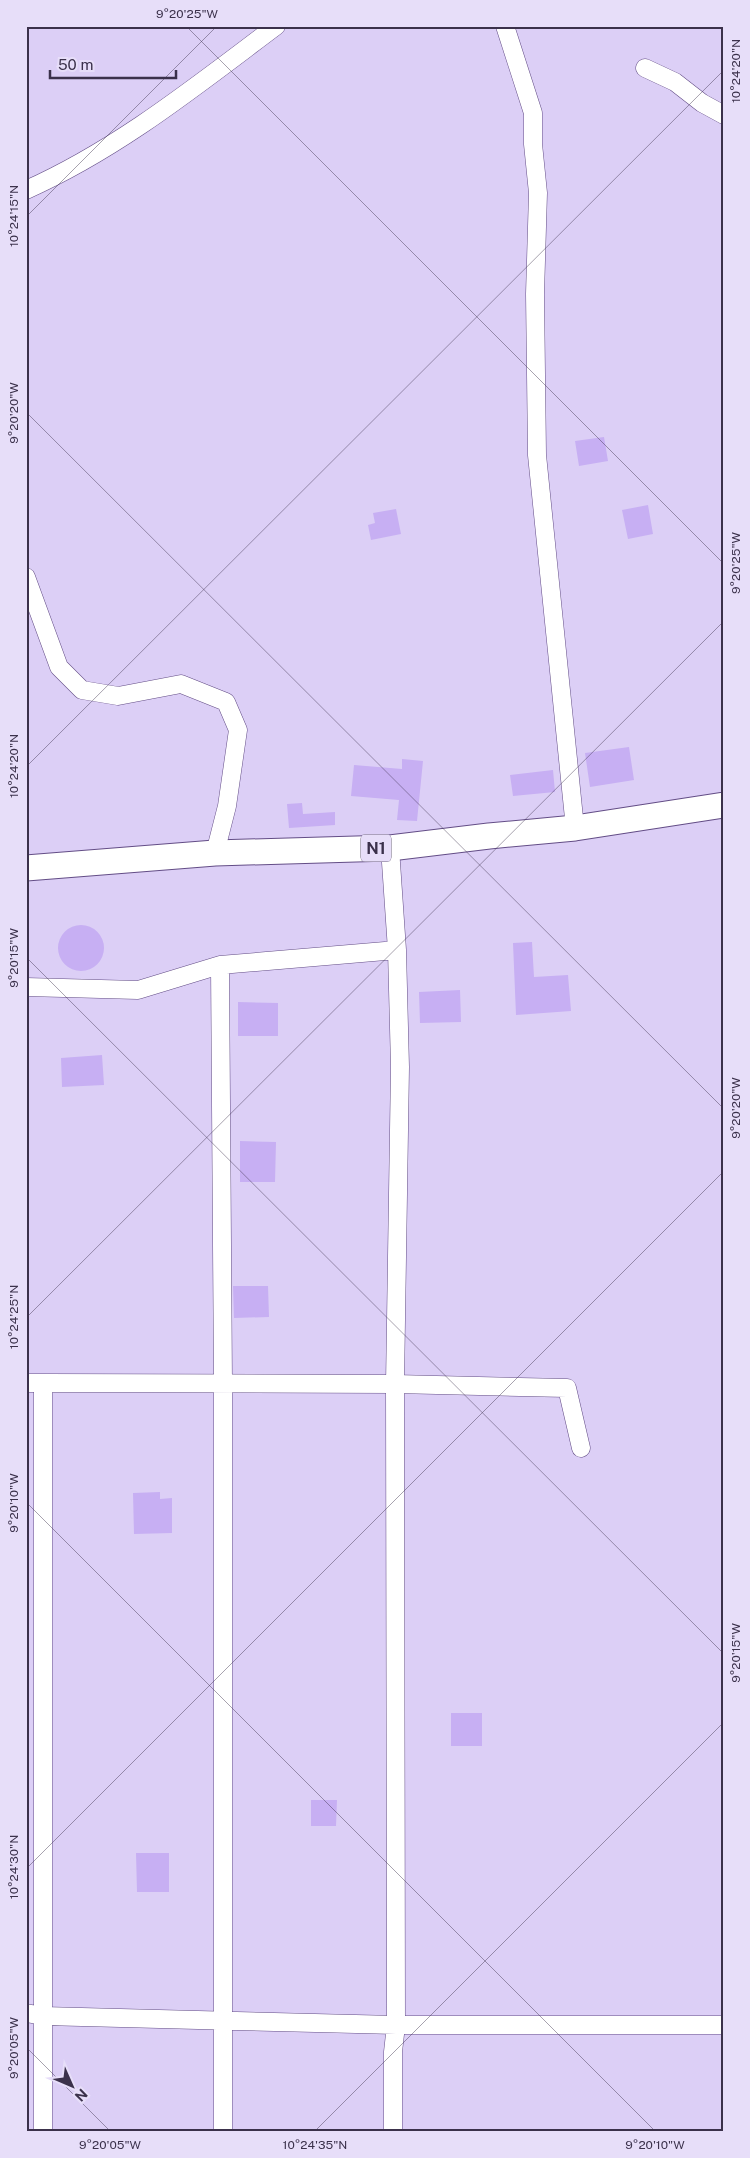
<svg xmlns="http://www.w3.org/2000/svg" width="750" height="2158" font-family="'Public Sans',sans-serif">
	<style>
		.building { fill: #c7aff3 }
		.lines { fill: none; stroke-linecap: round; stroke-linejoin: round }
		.minor-casing { stroke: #634d86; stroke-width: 19 }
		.highway-casing { stroke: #634d86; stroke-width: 27 }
		.minor { stroke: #fff; stroke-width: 18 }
		.highway { stroke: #fff; stroke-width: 25 }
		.ticks { fill: none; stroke: #3b314b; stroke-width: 1; stroke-opacity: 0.45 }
		.labels { text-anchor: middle; stroke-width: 4.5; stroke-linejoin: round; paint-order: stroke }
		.shield { fill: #e7def9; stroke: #6f657f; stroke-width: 1 }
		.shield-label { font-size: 16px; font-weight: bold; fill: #3b314b }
		.neatline { fill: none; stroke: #3b314b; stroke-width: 2 }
		.ticks-label { font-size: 12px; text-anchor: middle; fill: #3b314b }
	</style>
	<rect width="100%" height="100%" fill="#dccff6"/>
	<path class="building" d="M604 437 608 461 579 466 575 441Z
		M648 505 653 534 628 539 622 510Z
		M396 509 401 534 371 540 368 525 375 523 373 513Z
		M629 747 634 780 590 787 585 753Z
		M402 759 423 761 417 821 397 820 399 800 351 796 354 765 402 769Z
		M553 770 555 792 513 796 510 775Z
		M302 803 303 814 335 812V825L289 828 287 804Z
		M58 948a23 23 0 1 1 46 0a23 23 0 1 1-46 0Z
		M532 942 534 977 568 975 571 1011 516 1015 513 943Z
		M460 990 461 1022 420 1023 419 992Z
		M238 1002 278 1003V1036H238Z
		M102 1055 104 1085 62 1087 61 1058Z
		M240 1141 276 1142 275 1182H240Z
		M233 1286H268L269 1317 234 1318Z
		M160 1492V1499L172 1498V1533L134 1534 133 1493Z
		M451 1713H482V1746H451Z
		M311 1800H337L336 1826H311Z
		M136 1853H169V1892H137Z"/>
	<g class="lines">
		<g class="minor-casing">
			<path id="minor" d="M505 26 533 113V144L538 193 535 294 537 455 575 828
				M645 68 675 82 702 103 724 115
				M26 190C118 149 196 86 276 26
				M26 577 59 667 82 690 118 696 181 684 226 702 238 730 227 806 215 853
				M390 848 397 950 400 1067 395 1384 396 2025 393 2052V2132
				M220 965 223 1383V2132
				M26 987 138 990 220 965 397 950
				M26 1383H43
				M26 2013 43 2016 396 2025H724
				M43 2132V1383L395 1384 567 1388 581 1448"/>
		</g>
		<g class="highway-casing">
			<path id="highway" d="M26 868 215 853 390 848 489 836 575 828 724 805"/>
		</g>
		<use href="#minor" class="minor"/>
		<use href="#highway" class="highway"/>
	</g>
	<path class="ticks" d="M186 26 724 564M26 217 217 26M26 412 724 1109M26 767 724 70M26 957 724 1654M26 1318 724 621M26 1502 656 2132M26 1869 724 1171M26 2047 111 2132M314 2132 724 1722"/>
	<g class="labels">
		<rect class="shield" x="361" y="834.5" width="30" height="27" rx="4"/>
		<g class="shield-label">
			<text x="376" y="854">N1</text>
		</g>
	</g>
	<rect width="750" height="2158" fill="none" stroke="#e7def9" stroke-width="55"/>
	<g transform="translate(72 2086) rotate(135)" stroke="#e7def9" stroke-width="4" paint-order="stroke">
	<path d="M0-4L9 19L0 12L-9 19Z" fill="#3b314b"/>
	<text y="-8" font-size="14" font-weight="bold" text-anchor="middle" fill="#3b314b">N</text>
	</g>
	<path d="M50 70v8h126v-8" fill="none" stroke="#3b314b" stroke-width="2.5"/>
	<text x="58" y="70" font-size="15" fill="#3b314b" stroke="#e7def9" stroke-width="4" paint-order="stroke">50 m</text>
	<rect x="28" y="28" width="694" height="2102" class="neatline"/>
	<g class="ticks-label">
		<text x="187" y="18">9°20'25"W</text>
		<text transform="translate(736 71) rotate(-90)" y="4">10°24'20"N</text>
		<text transform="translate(14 216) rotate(-90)" y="4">10°24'15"N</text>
		<text transform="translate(14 413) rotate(-90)" y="4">9°20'20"W</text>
		<text transform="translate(736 563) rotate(-90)" y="4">9°20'25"W</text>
		<text transform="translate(14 766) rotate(-90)" y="4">10°24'20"N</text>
		<text transform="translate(14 958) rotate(-90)" y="4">9°20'15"W</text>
		<text transform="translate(736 1108) rotate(-90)" y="4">9°20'20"W</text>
		<text transform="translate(14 1317) rotate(-90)" y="4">10°24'25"N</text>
		<text transform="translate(14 1503) rotate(-90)" y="4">9°20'10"W</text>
		<text transform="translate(736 1653) rotate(-90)" y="4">9°20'15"W</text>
		<text transform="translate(14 1867) rotate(-90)" y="4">10°24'30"N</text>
		<text transform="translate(14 2048) rotate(-90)" y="4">9°20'05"W</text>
		<text x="110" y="2149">9°20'05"W</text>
		<text x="315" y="2149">10°24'35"N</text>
		<text x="655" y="2149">9°20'10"W</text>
	</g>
</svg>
